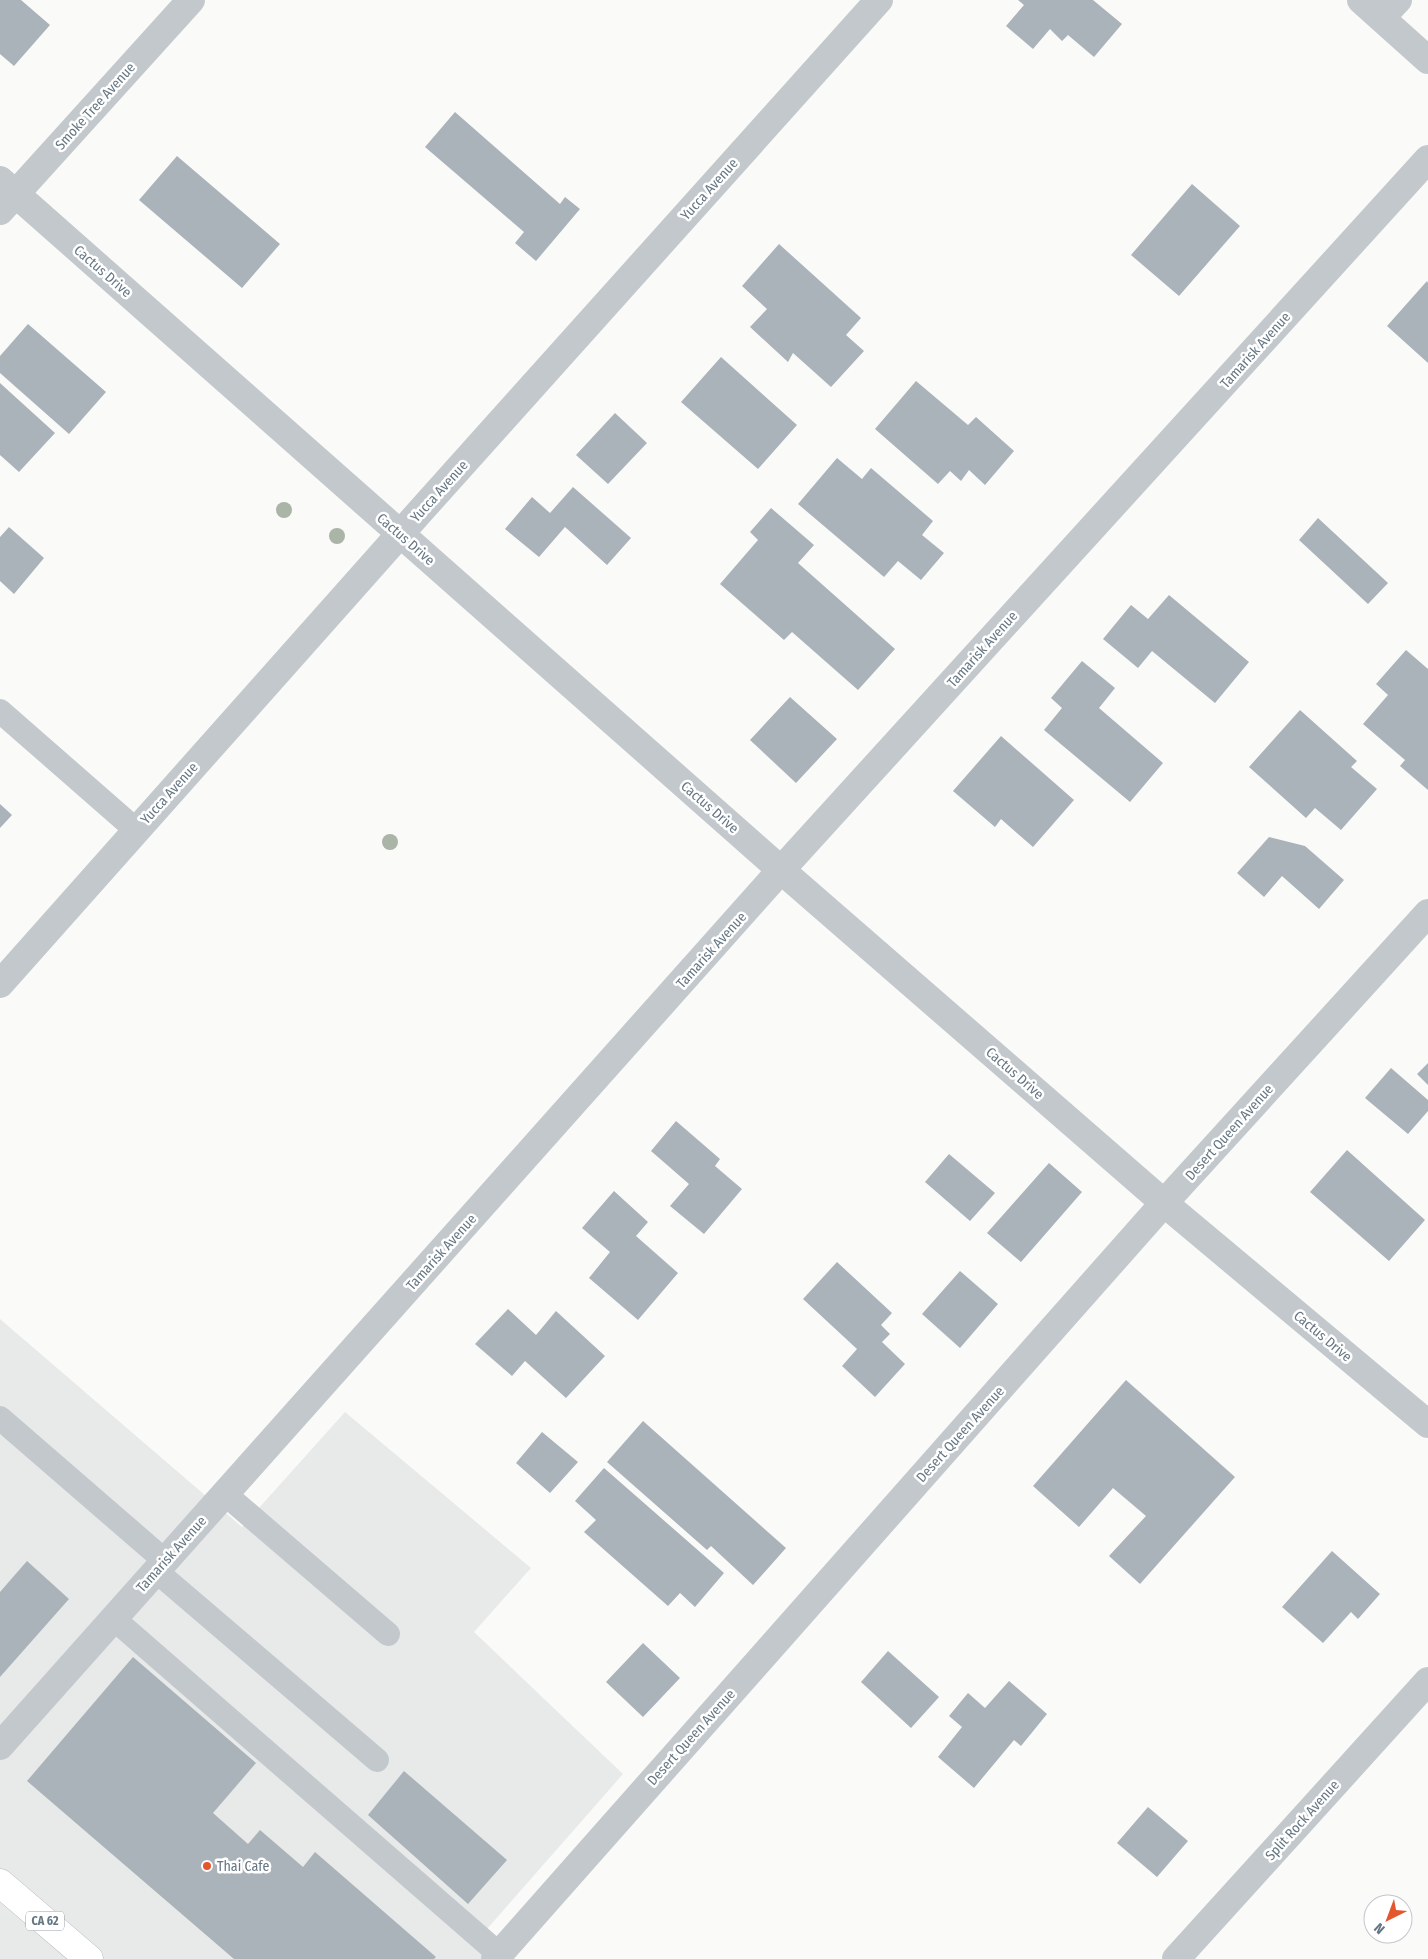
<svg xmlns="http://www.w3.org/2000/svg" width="1428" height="1959" font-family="'Fira Sans Condensed',sans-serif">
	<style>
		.built { fill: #e8e9e9 }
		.building { fill: #aab3b9 }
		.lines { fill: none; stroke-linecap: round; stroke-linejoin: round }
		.primary-casing { stroke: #b5babe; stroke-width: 29 }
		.lane { stroke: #c3c8cc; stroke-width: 24 }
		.street { stroke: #c3c8cc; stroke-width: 28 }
		.primary { stroke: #fff; stroke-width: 28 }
		.tree { fill: #aab4a7 }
		.poi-dot { fill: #e4572e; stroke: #fff; stroke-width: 2 }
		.labels { text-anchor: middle; stroke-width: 5; stroke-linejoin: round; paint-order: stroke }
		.shield { fill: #fff; stroke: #939fa8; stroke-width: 1 }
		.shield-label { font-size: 12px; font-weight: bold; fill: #657683 }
		.street-label { font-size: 14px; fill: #657683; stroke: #fff }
		.poi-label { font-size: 14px; fill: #657683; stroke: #fff; text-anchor: start }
	</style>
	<rect width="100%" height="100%" fill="#fafaf8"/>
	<path class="built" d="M0 1319 242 1527 345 1412 531 1568 474 1632 623 1774 473 1945 488 1959H0Z"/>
	<path class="building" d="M0 0H21L50 25 14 66 0 54Z
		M1018 0H1093L1122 24 1094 57 1068 35 1062 41 1050 29 1033 49 1006 26 1024 5Z
		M455 112 560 204 565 197 580 209 536 261 515 243 524 232 425 147Z
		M177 156 280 244 242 288 139 200Z
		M1192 184 1240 226 1179 296 1131 255Z
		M779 244 861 318 846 335 864 351 831 387 793 353 788 362 750 327 767 309 742 286Z
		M1427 281 1428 283V363L1387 326Z
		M28 324 106 392 69 434 0 373V356Z
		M721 357 797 425 758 469 681 402Z
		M916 381 968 425 976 417 1014 451 985 485 969 470 961 481 950 471 938 484 875 429Z
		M0 383 55 433 19 472 0 455Z
		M615 413 647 443 608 484 576 455Z
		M837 458 862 479 871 468 933 521 922 535 944 553 921 580 898 561 884 577 798 504Z
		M573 487 631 538 607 565 565 527 539 557 505 529 532 497 550 513Z
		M771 508 814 545 798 563 895 649 858 690 792 632 784 640 720 584 758 540 750 532Z
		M1318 518 1388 583 1368 604 1299 540Z
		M9 527 44 558 14 594 0 581V537Z
		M1169 595 1249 662 1215 703 1152 651 1138 668 1103 639 1131 605 1148 619Z
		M1406 650 1428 669V790L1400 766 1405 760 1363 724 1388 695 1376 684Z
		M1082 661 1115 688 1099 708 1163 763 1130 802 1044 730 1062 708 1051 698Z
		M790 697 837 739 796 783 750 740Z
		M1300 710 1357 761 1351 767 1377 789 1341 830 1315 808 1306 818 1249 767Z
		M1001 736 1074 800 1033 847 1001 819 995 827 953 791Z
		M0 804 12 815 0 828Z
		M1269 837 1305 846 1344 880 1319 909 1282 876 1264 897 1237 873Z
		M1428 1063V1085L1417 1074Z
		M1391 1068 1428 1100V1111L1408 1134 1365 1098Z
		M676 1121 720 1159 715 1166 742 1189 704 1234 670 1206 689 1184 651 1151Z
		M1347 1150 1425 1220 1389 1261 1310 1192Z
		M949 1154 995 1193 970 1221 925 1182Z
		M1049 1163 1082 1192 1021 1262 987 1233Z
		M614 1191 648 1222 636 1236 678 1273 638 1320 589 1278 610 1252 582 1228Z
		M837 1262 892 1313 881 1325 890 1334 882 1342 905 1364 875 1397 842 1366 857 1349 803 1299Z
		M960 1271 998 1304 960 1348 922 1314Z
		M508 1309 536 1335 556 1311 605 1356 566 1398 525 1361 512 1376 475 1344Z
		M1126 1380 1235 1477 1140 1584 1109 1556 1146 1516 1113 1488 1079 1527 1033 1486Z
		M643 1421 786 1548 753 1585 711 1546 707 1550 607 1462Z
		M542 1432 578 1462 550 1493 516 1463Z
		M604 1468 724 1573 695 1607 680 1593 668 1606 584 1532 596 1520 575 1501Z
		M1332 1551 1380 1594 1358 1619 1351 1612 1323 1643 1282 1607Z
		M27 1561 69 1599 0 1677V1592Z
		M643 1643 680 1678 643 1717 606 1682Z
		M888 1651 939 1697 911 1728 861 1682Z
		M133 1657 256 1763 213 1813 248 1844 260 1830 303 1867 315 1852 436 1957 434 1959H234L27 1781Z
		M1009 1681 1047 1714 1021 1746 1014 1740 974 1788 938 1757 962 1727 949 1716 968 1693 985 1708Z
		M404 1771 507 1860 468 1904 368 1815Z
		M1148 1807 1188 1841 1157 1877 1117 1843Z"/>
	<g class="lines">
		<g class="primary-casing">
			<path id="primary" d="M0 1883 89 1959"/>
		</g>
		<path class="lane" d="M0 711 136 830
			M0 1418 165 1561
			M225 1494 388 1634
			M156 1571 377 1760
			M114 1619 499 1954"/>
		<path class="street" d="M1361 0 1428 60
			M1381 18 1398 0
			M0 180 781 870 1164 1203 1428 1424
			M0 211 191 0
			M0 984 425 506 879 0
			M0 1746 781 870 1428 159
			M495 1959 1164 1203 1428 913
			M1176 1959 1428 1681"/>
		<use href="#primary" class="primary"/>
	</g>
	<g class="tree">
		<circle cx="284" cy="510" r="8"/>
		<circle cx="337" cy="536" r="8"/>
		<circle cx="390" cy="842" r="8"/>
	</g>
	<circle class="poi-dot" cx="207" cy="1866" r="5"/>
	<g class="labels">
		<rect class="shield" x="26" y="1911.5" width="38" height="19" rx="4"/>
		<g class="shield-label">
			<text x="45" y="1925">CA 62</text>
		</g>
		<g class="street-label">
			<text transform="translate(95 106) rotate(-48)" y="5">Smoke Tree Avenue</text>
			<text transform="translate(709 189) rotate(-48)" y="5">Yucca Avenue</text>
			<text transform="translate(103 271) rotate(41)" y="5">Cactus Drive</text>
			<text transform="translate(1255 350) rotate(-48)" y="5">Tamarisk Avenue</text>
			<text transform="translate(439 491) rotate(-48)" y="5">Yucca Avenue</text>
			<text transform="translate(406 539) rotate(41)" y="5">Cactus Drive</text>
			<text transform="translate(982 649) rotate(-48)" y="5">Tamarisk Avenue</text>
			<text transform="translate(169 793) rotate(-48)" y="5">Yucca Avenue</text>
			<text transform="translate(710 807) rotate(41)" y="5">Cactus Drive</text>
			<text transform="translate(711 950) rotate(-48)" y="5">Tamarisk Avenue</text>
			<text transform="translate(1015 1073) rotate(41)" y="5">Cactus Drive</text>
			<text transform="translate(1229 1132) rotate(-48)" y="5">Desert Queen Avenue</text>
			<text transform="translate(441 1252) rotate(-48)" y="5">Tamarisk Avenue</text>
			<text transform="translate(1323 1336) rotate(40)" y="5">Cactus Drive</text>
			<text transform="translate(960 1434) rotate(-48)" y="5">Desert Queen Avenue</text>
			<text transform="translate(171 1554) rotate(-48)" y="5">Tamarisk Avenue</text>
			<text transform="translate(691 1737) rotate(-48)" y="5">Desert Queen Avenue</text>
			<text transform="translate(1302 1820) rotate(-48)" y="5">Split Rock Avenue</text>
		</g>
		<g class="poi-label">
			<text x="217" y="1871">Thai Cafe</text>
		</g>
	</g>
	<g transform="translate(1388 1919) rotate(222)"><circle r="24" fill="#ffffff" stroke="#c1c8cd"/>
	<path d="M0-4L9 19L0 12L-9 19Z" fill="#e4572e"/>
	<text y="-8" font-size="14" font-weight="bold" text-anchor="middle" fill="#657683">N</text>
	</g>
</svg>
